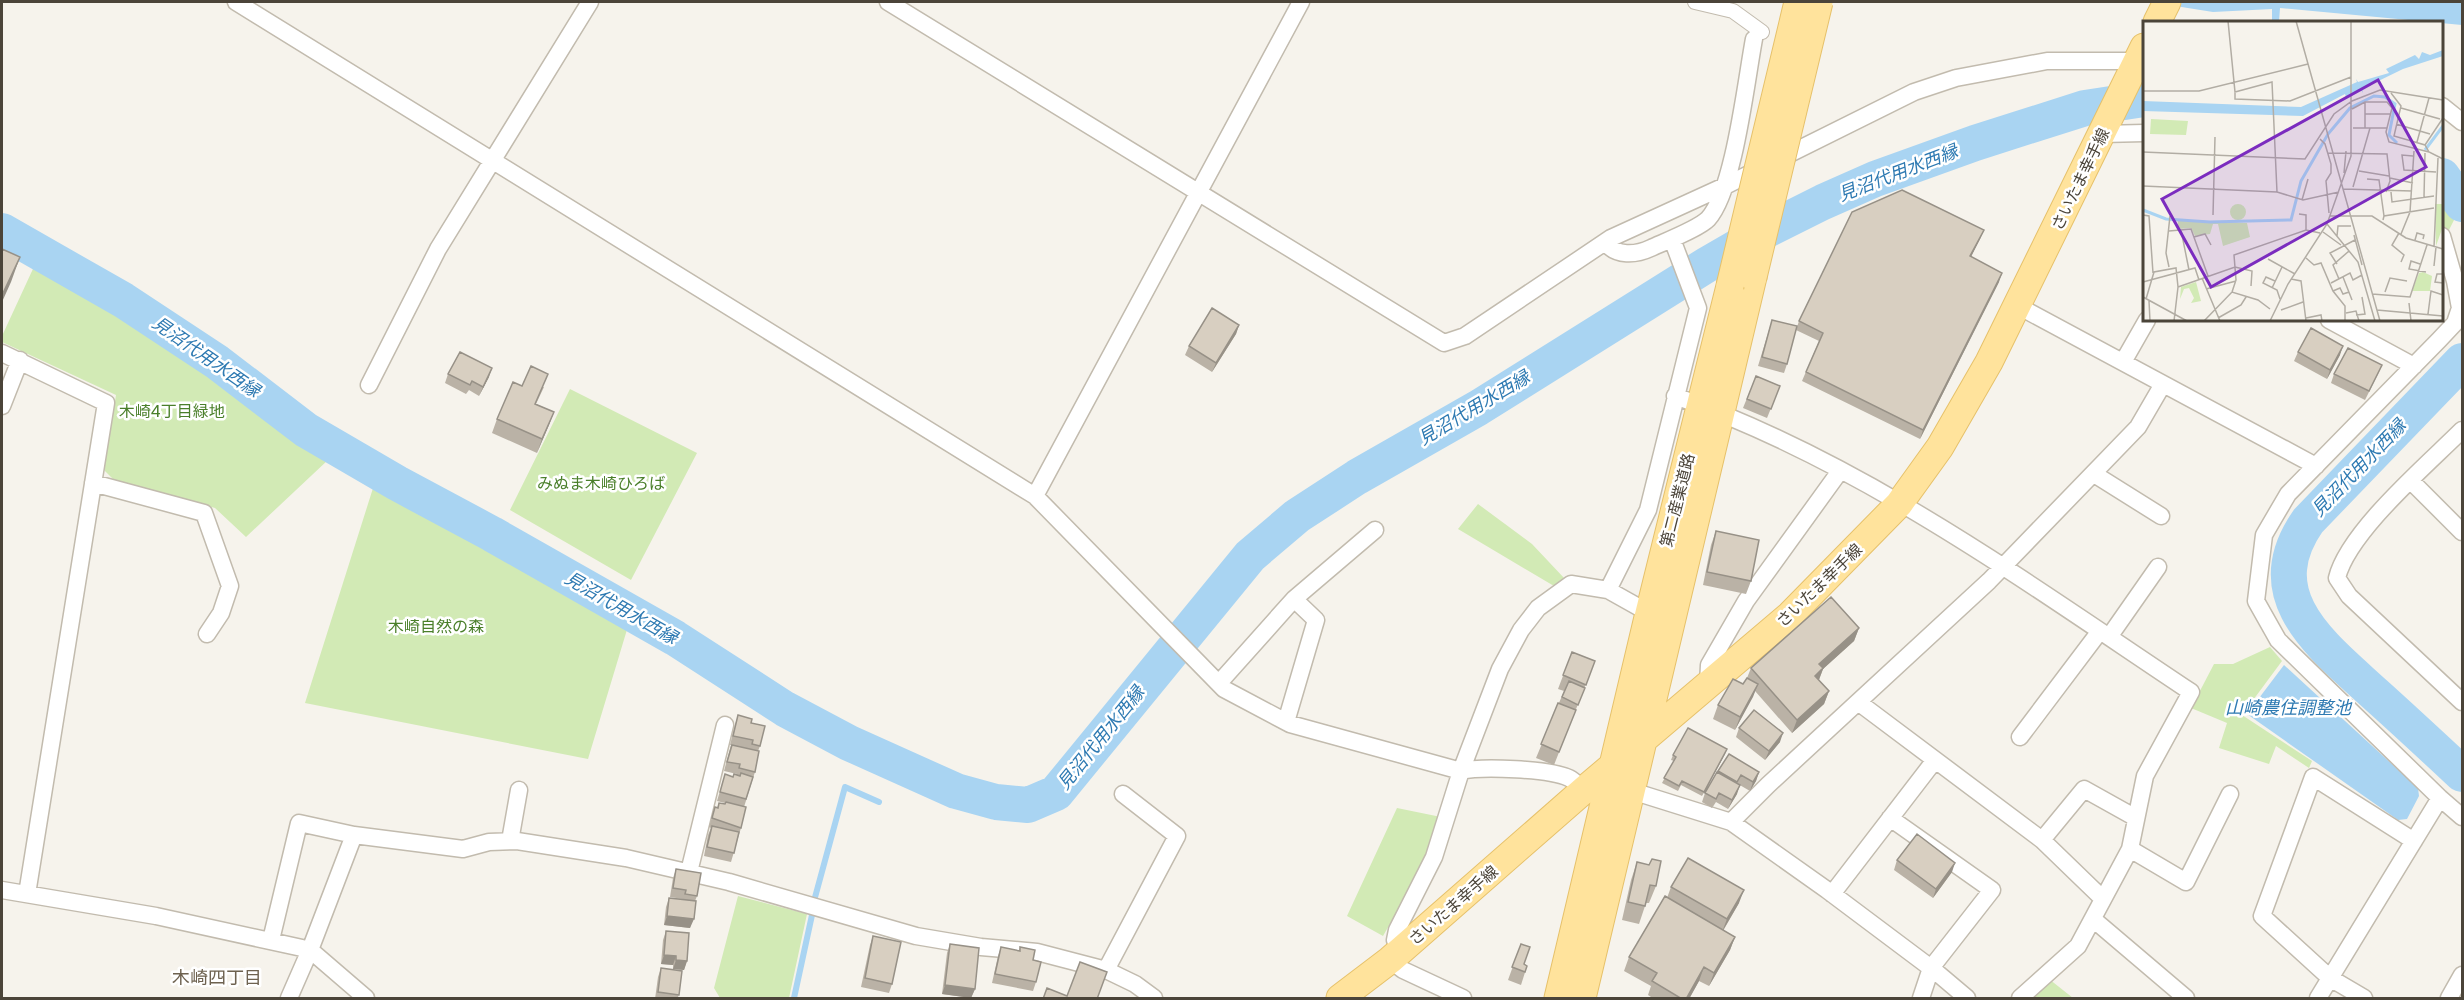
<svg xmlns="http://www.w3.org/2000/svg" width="2464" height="1000" font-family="'Golos Text','Noto Sans JP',sans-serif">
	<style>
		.green { fill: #d2eab5 }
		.water { fill: #a9d4f2 }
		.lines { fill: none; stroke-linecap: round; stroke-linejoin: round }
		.stream { stroke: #a9d4f2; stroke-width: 6 }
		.river { stroke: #a9d4f2; stroke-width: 36 }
		.pedestrian-casing { stroke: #c2bbae; stroke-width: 16 }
		.minor-casing { stroke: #c2bbae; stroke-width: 19 }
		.primary-casing { stroke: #e6c16a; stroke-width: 29 }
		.pedestrian { stroke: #fff; stroke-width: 14 }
		.minor { stroke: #fff; stroke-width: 16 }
		.primary { stroke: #ffe39c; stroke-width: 27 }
		.primary-bridge-casing { stroke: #e6c16a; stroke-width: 29; stroke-linecap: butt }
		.primary-bridge { stroke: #ffe39c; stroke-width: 27 }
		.wall { fill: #bab2a6 }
		.shaded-wall { fill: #979187 }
		.building { fill: #d8cfc1; stroke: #979187; stroke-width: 1.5 }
		.labels { text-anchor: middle; stroke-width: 5; stroke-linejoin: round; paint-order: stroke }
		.street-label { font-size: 16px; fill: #4b4439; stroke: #fff }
		.park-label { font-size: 16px; fill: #4a7f2a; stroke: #fff }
		.water-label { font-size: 18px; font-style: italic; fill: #2e7ab2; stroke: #fff }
		.neighbourhood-label { font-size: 18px; fill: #6e6250; stroke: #fff }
		.inset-river { fill: none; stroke: #a9d4f2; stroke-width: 3 }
		.inset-road { fill: none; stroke: #b2ada4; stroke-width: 1.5 }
		.view { fill: #7b2cbf; fill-opacity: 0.15; stroke: #7b2cbf; stroke-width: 3 }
		.inset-edge { fill: none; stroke: #4b4439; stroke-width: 3 }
	</style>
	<rect width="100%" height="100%" fill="#f6f3ec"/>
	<path class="green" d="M2442 191 2458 212 2449 230 2442 226Z
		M38 258 170 336 313 443 513 553 629 623 588 759 305 703 374 485 328 460 246 537 215 508 114 480 104 470 116 395 2 342V336Z
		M570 389 697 453 631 580 510 510Z
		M1478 504 1532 544 1565 579 1554 586 1458 529Z
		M2270 647 2282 661 2242 715 2312 761 2309 768 2276 746 2269 764 2219 748 2227 723 2191 708 2214 664H2233Z
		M1397 808 1441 817 1430 854 1383 936 1347 916Z
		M738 896 807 914 789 998H720L714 988Z
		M2049 979 2073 998H2027Z"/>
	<path class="water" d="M2150 2H2462V25L2280 8 2279 22H2272V9L2213 12Z
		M2284 665 2418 788 2419 796 2407 819 2398 820 2247 714Z"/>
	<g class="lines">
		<path class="stream" d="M814 901 845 787 879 802
			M794 998 812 915"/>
		<path class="river" d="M2442 176 2462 204
			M2 231 123 300 217 362 306 430 397 483 492 534 675 638 785 709 849 743 956 791 996 802 1028 805 1056 793 1250 556 1297 516 1357 477 1478 408 1708 264 1765 231 1823 202 1875 179 1975 143 2085 108 2144 99
			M2462 361 2308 521C2255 597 2323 646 2375 694 2404 720 2433 747 2462 774"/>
		<g class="pedestrian-casing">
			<path id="pedestrian" d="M1695 2 1733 11 1762 32"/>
		</g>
		<g class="minor-casing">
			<path id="minor" d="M236 2 1035 496 1224 689 1290 724 1461 771C1482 766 1550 769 1569 778 1575 781 1579 786 1584 790
				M888 2 1444 343 1465 336 1611 238 1727 185 1914 92 1956 78 2047 61H2144
				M2442 106 2462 122
				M2102 134 2144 133
				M2442 236 2455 281 2460 308 2455 323 2439 340 2288 494 2264 535 2256 601 2278 640 2440 798 2462 817
				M1605 242C1616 257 1636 255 1651 248 1664 242 1698 229 1708 219 1734 191 1746 81 1754 39
				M2018 306 2316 466
				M2329 320 2414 366
				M2 353 106 403 27 894
				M2123 362 2147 320
				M369 385 438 249 590 2
				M1675 396C1862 462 2027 583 2191 692L2145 776 2130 849 2078 946 2020 998
				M2 406 20 360
				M2462 430C2428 464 2348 532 2337 578L2349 596 2462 702
				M2094 474 2161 516
				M2411 481 2462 532
				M93 483 204 513 230 586 221 613 207 634
				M1035 496 1301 2
				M1608 590 1649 613
				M2109 637 2158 567
				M1219 683 1294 599 1375 530
				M1708 684 1709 665 1746 601 1840 471
				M1858 702 2042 840 2103 899
				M1286 722 1316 620 1294 599
				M2020 737 2100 631
				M1632 791 1731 822 1827 890 1935 971 1967 998
				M1890 818 1992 890 1931 968 1921 998
				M1731 822 1768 785 1989 581 2138 427 2163 384
				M2042 840 2084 789 2136 818
				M510 841 519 790
				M2130 849 2186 882 2230 794
				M689 872 725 725
				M2 890 156 916 302 948 316 955 366 998
				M1832 894 1935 760
				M2093 919 2186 998
				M271 940 299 823 354 835
				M1399 953 1395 940 1397 930 1434 857 1461 771 1500 669 1521 630 1538 608 1571 584 1608 590 1648 510 1698 308 1672 239
				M1390 960 1403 970 1463 998
				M1106 970 1177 836 1123 794
				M289 998 310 950 354 835 463 849 489 842 517 841 626 858 729 882 916 936 981 947 1037 952 1106 970 1135 984 1154 998
				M2318 998 2440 798
				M2364 998 2330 978 2262 916 2313 777 2414 841
				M2449 998 2462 975"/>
		</g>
		<g class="primary-casing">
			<path id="primary" d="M2157 22 2167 2
				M1340 998 1390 960 1584 790 1790 615 1899 504 1940 447 1989 362 2144 47
				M1558 998 1649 613 1730 286
				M1582 998 1753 277"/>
		</g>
		<use href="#pedestrian" class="pedestrian"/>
		<use href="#minor" class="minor"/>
		<use href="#primary" class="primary"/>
		<g class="primary-bridge-casing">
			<path id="primary-bridge" d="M1753 277 1819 2
				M1730 286 1798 2"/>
		</g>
		<use href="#primary-bridge" class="primary-bridge"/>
	</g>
	<path class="wall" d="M1984 230 1980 239 1971 256 1999 282 1920 439 1802 381 1819 341 1796 330 1799 321Z
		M1772 320 1787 364 1784 373 1758 366Z
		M1239 325 1236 334 1212 372 1185 355 1189 346Z
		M2298 352 2340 355 2327 379 2294 361Z
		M2382 365 2378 374 2365 400 2331 383 2334 374Z
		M448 374 489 377 479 396 469 390 466 394 445 383Z
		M1756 376 1780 386 1767 418 1743 408Z
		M522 386 544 387 536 404 554 412 537 453 492 433 497 419Z
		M1716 531 1751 581 1746 594 1703 585 1711 545Z
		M1859 628 1854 641 1823 669 1819 680 1829 691 1824 704 1792 733 1755 691 1735 730 1713 719 1718 705 1743 684 1747 678 1751 668Z
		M1572 652 1595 661 1554 765 1536 758 1564 691 1558 689Z
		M738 715 751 723 760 746 758 751 755 772 744 807 741 828 731 862 704 856 708 835 711 828 709 827 715 807 717 808 719 803 725 804V803L717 801 725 774 733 777 737 775V774L724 771 731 745H730L735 725Z
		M1739 728 1780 742 1765 760 1736 737Z
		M1725 754 1702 796 1681 785 1678 791 1662 783 1674 761 1671 760 1673 755Z
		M1718 771 1759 772 1756 781 1750 791 1738 784 1737 794 1728 809 1716 802 1712 808 1702 802 1705 793Z
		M1897 860 1952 872 1933 898 1894 870Z
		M1637 862 1656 886 1649 903H1646L1639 924 1622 920 1631 880Z
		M676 869 697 896 695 901 690 928 664 925 666 907 669 898 683 899 670 897 673 878Z
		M1671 887 1739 903 1723 931 1735 937 1730 950 1709 986 1699 981 1689 999H1654L1648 995 1651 986 1624 971 1629 957 1667 898Z
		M666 931 687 961 684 970 673 969V965L661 964 663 940Z
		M873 936 892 984 889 993 861 987 870 945Z
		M950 944 975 989 971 998 942 994 947 953Z
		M1521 944 1524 964 1527 966 1521 985 1508 980Z
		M1001 947 1019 951 1020 947 1033 960 1036 982 1033 991 992 983 998 956Z
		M661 968 679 995 677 999H655L658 977Z"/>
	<path class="shaded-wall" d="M1984 230 1980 239 1967 265 1970 256Z
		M20 257 11 282 2 302V297L3 293Z
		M2002 273 1999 282 1920 439 1923 430Z
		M1239 325 1236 334 1212 372 1216 363Z
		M2343 346 2340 355 2327 379 2330 370Z
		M492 368 489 377 479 396 483 387Z
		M554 412 549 425 537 453 542 439Z
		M1859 628 1854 641 1823 669 1818 682 1811 689 1819 664Z
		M1758 684 1753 697 1735 730 1740 717Z
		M1829 691 1824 704 1792 733 1797 720Z
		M1783 733 1780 742 1765 760 1769 751Z
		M1727 749 1725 754 1702 796 1704 792Z
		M1759 772 1756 781 1750 791 1753 782Z
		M1740 785 1737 794 1728 809 1732 800Z
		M1955 863 1952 872 1933 898 1936 889Z
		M1744 890 1739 903 1722 932 1727 919Z
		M667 916 694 919 690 928 664 925Z
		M1735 937 1730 950 1709 986 1714 973Z
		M664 955 676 956 673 965 661 964Z
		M676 960 687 961 684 970 673 969Z
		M1704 967 1699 981 1689 999H1686Z
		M945 985 975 989 971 998 942 994Z"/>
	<path class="building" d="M1902 190 1984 230 1970 256 2002 273 1923 430 1806 372 1823 333 1799 321 1852 212Z
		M2 249 20 257 3 293 2 292Z
		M1212 308 1239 325 1216 363 1189 346Z
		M1772 320 1797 326 1787 364 1762 357Z
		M2311 328 2343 346 2330 370 2298 352Z
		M2348 348 2382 365 2369 391 2334 374Z
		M460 352 492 368 483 387 472 381 470 385 448 374Z
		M531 366 548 374 535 404 554 412 542 439 497 419 513 382 522 386Z
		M1756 376 1780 386 1771 409 1747 399Z
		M1716 531 1759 540 1751 581 1707 572Z
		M1831 597 1859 628 1819 664 1823 668 1815 676 1829 691 1797 720 1751 668Z
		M1572 652 1595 661 1586 685 1563 675Z
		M1747 678 1758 684 1740 717 1718 705 1733 679 1743 684Z
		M1569 681 1585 688 1578 705 1562 697Z
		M1558 703 1576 710 1559 752 1541 744Z
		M1754 710 1783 733 1769 751 1739 728Z
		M738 715 752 719 751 723 765 726 760 746 752 744 753 740 733 736Z
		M1688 728 1727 749 1704 792 1682 781 1679 786 1664 778 1676 757 1673 755Z
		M732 745 759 751 755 772 739 768 740 764 727 762Z
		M1729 754 1759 772 1753 782 1741 775 1737 782 1718 771Z
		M1717 772 1740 785 1732 800 1719 793 1716 799 1705 793Z
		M741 773 753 777 746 799 720 792 725 774 733 777 734 774 740 776Z
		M726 802 746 807 741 828 712 818 715 807 718 808 719 803 725 804Z
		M712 826 739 832 734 853 707 847Z
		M1917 834 1955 863 1936 889 1897 860Z
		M1688 858 1744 890 1727 919 1671 887Z
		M1652 859 1661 861 1656 886 1650 885 1645 906 1628 902 1637 862 1649 865Z
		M676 869 701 873 697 896 685 894 686 890 673 888Z
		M1665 896 1735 937 1714 973 1704 967 1686 999H1682L1652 981 1657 973 1629 957Z
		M669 898 696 901 694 919 667 916Z
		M666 931 689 933 687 961 676 960V956L664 955Z
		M873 936 901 942 892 984 865 978Z
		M950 944 979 948 975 989 945 985Z
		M1521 944 1530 947 1524 964 1527 966 1525 972 1512 967Z
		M1001 947 1020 951V947L1035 950 1033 960 1041 962 1036 982 995 974Z
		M1080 962 1107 972 1097 999H1043L1047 988 1067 996Z
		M661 968 682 971 679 995 658 992Z"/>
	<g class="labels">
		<g class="street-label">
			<text transform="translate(2080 179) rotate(-64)" y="6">さいたま幸手線</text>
			<text transform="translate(1677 500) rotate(-76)" y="6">第二産業道路</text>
			<text transform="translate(1819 585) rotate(-44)" y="6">さいたま幸手線</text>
			<text transform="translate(1453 905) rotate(-41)" y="6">さいたま幸手線</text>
		</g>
		<g class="park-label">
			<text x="172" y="417">木崎4丁目緑地</text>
			<text x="601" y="489">みぬま木崎ひろば</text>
			<text x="436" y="632">木崎自然の森</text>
		</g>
		<g class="water-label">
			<text transform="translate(1898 173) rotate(-21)" y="6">見沼代用水西縁</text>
			<text transform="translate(206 357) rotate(35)" y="6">見沼代用水西縁</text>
			<text transform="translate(1474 408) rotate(-31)" y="6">見沼代用水西縁</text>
			<text transform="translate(2359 468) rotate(-46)" y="6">見沼代用水西縁</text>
			<text transform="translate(621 608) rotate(30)" y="6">見沼代用水西縁</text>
			<text x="2288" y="714">山崎農住調整池</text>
			<text transform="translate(1101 738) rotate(-51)" y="6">見沼代用水西縁</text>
		</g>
		<g class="neighbourhood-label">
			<text x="217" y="984">木崎四丁目</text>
		</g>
	</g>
	<g transform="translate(2143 21)">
		<rect width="300" height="300" fill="#f6f3ec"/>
		<path d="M8 98 45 100 43 114 7 113ZM292 183H300L299 208 293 225ZM87 191a8 8 0 1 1 16 0a8 8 0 1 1-16 0ZM35 199 104 202 107 216 80 225 75 203H70L67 213 52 215 48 207 35 208ZM280 251 289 255 287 270H269L276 252ZM53 261 58 280 48 282 51 277 46 267 41 268 37 278 38 266Z" fill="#d2eab5"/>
		<path d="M300 29V35L260 48 219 68 220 72 218 69 203 76 202 73 160 95 0 90V80L158 86 214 61 213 58 215 61 246 52 243 48 272 34 276 38 279 31 287 34Z" fill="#a9d4f2"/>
		<path class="inset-river" d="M282 129 300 105M0 189 23 198 67 201 148 199 158 160 185 113 207 87 231 75 242 76 252 83 246 114 254 122"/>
		<path class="inset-road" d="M85 0 92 71 129 61 134 171M153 0 237 300M0 70H56L165 43M92 71V78L147 80 208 56M248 72 258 85 251 115 282 124 286 131 300 138M222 81V107M258 87 297 98M209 88 222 81H244L249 87 243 111 246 121 286 131M222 93H247M253 103 287 113M210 107H244M177 118 182 123 188 143V152L183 160 186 192M274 121 286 77M282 124 300 97M0 131 162 138 191 93 209 80 237 69 300 79M185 132 244 133 247 160 243 171M270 135 259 134 261 149 293 151M216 150 246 155M201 152 203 130M247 157 270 162M224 158 236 159 241 195M0 165 134 171 160 179 196 171M210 166 227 107M200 168 269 170M248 171 249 181 291 175M281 176 282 132M159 179 165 158M156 193 163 194V209M0 194 6 195 10 252M70 194 72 116M187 195H229L263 217 300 228M240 199 241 195 291 187M184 203 215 241 232 300M38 209 46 249M26 210 48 208 65 255M180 211 198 224M256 212 249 224 261 234 258 241M258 213 267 191 271 130M211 214 219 244M194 215 195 205H208M51 216 62 213 68 224M272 219 274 212 281 214 280 218M291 226 295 137M163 237 171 244 178 242 190 270 202 285V300M125 238 152 253M194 243 187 232 212 219M277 243 268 240 266 248 283 251M291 245 293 226M26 246 23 232 27 195M300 253H294L292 261 300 262M200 256 209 279M59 257 77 300M148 258 158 260 163 300M196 258 190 244 206 230M132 260 123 256 120 262 134 269 137 278M0 261 52 247 56 259M188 262 207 252 210 259 219 254M35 266 92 246 109 250 108 265M129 267 139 246M63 268 93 260M190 270 197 267 200 273 206 271M89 271 93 259 91 234 163 209 177 212M242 271 247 257 264 260M229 273 267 276 284 224M0 276 44 300M3 278 11 251 33 247 35 266 31 300M6 280 7 300M266 282 268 300M138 289 160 281M234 289 300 295M203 292 213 290 216 300M285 293 288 270 300 274M213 294 222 293 219 276M75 297 98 284 103 276M163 297 178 294 179 300M61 300 89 271 115 279 127 288M127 300 145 263 184 203 208 135V0"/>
		<path class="view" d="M235 59 283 146 68 266 19 178Z"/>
		<rect width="300" height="300" class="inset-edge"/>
	</g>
	<rect width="2464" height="1000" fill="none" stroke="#4b4439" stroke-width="6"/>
</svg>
